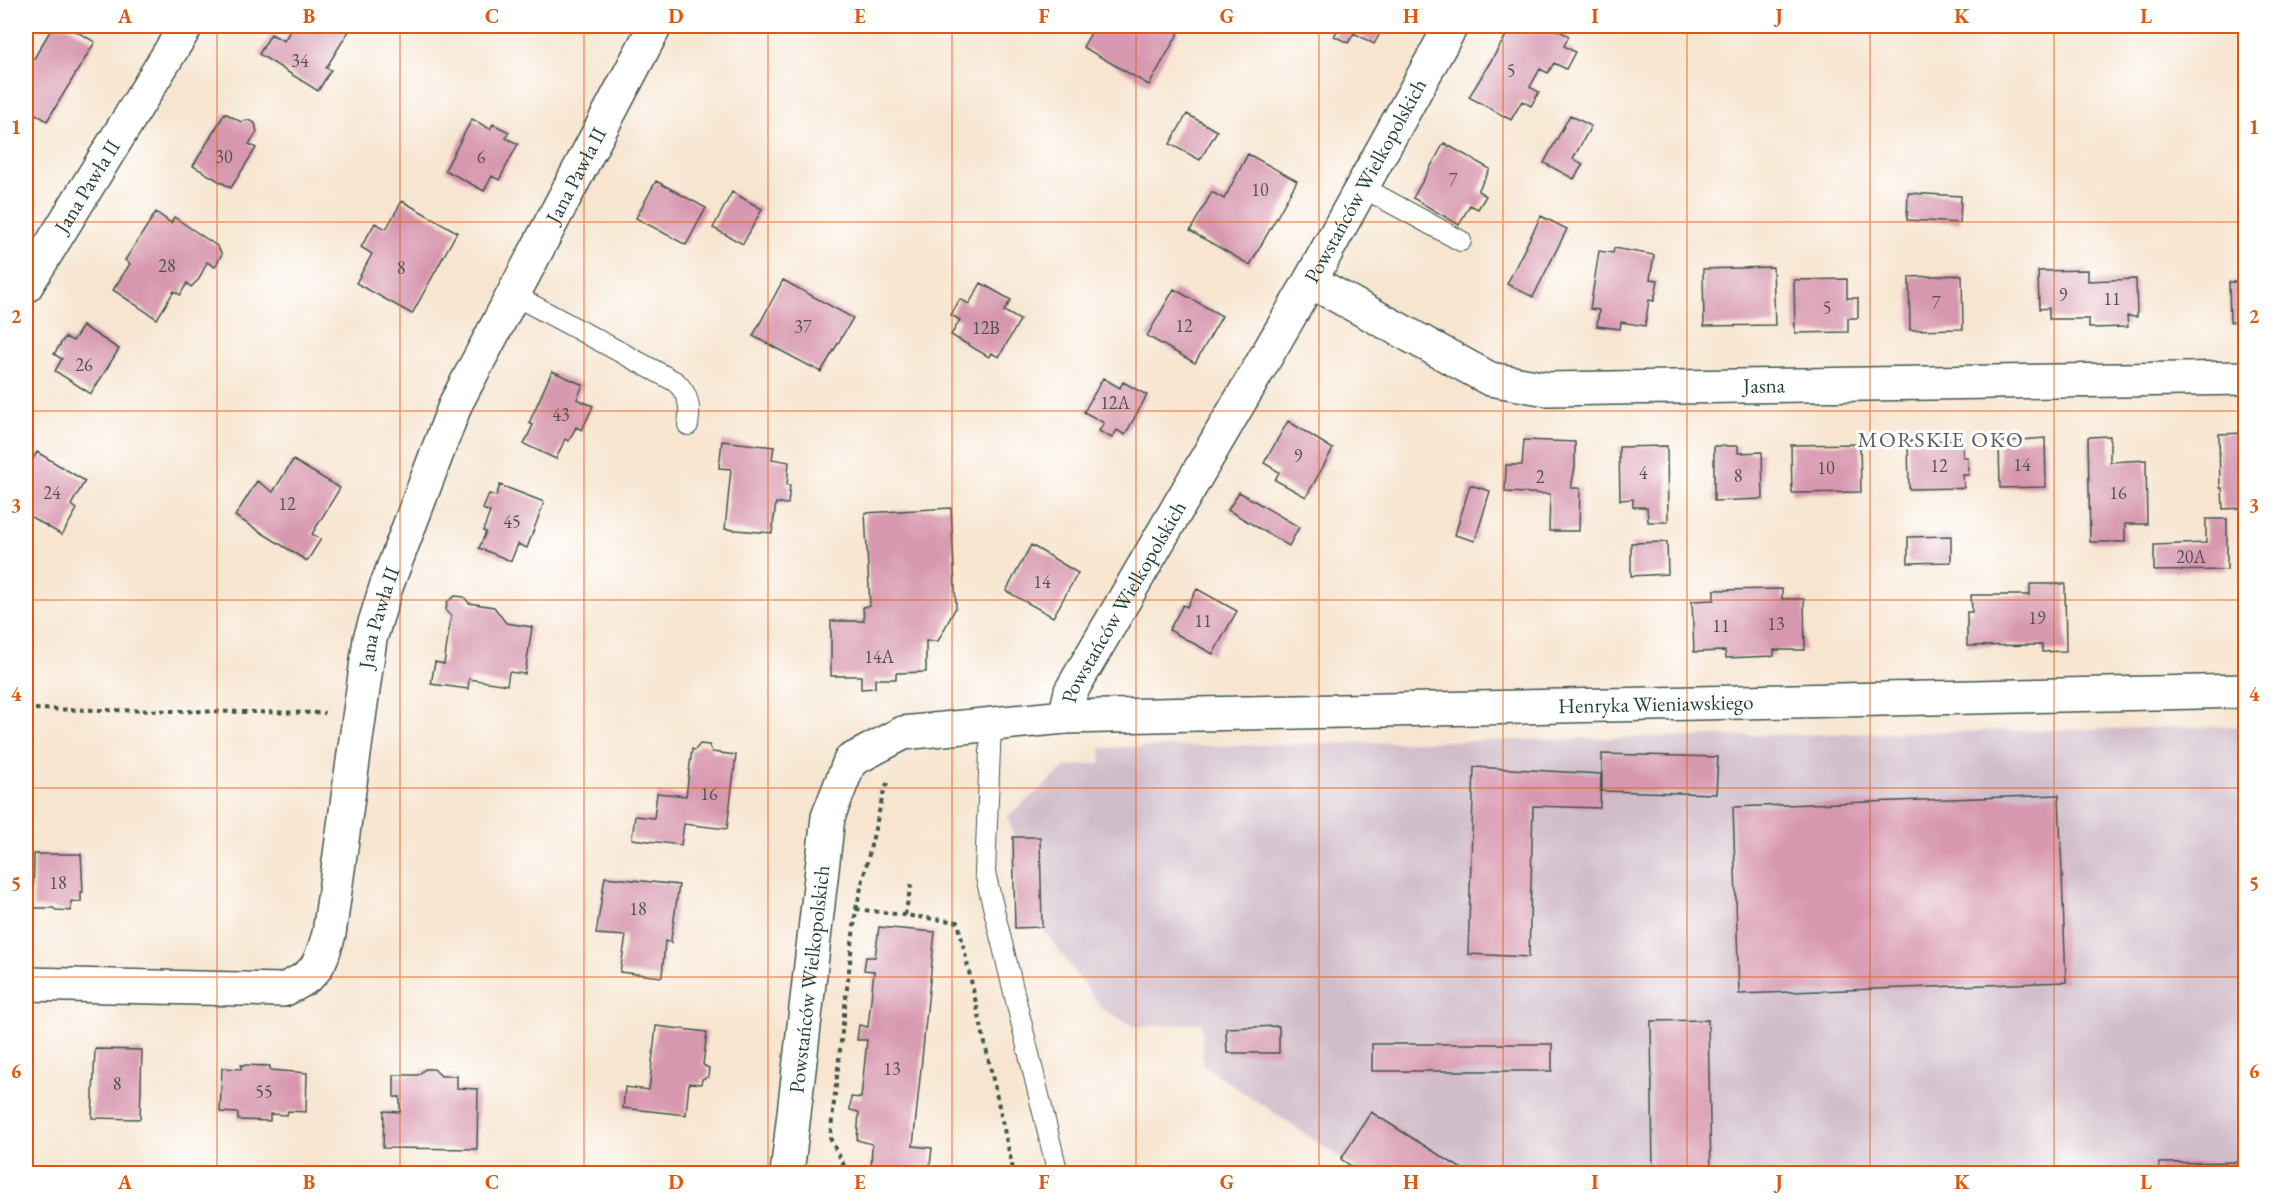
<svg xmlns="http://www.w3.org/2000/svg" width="2271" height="1199" font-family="'EB Garamond',serif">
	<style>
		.industrial { fill: #d1bdc9 }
		.green { fill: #a9c166; stroke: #647f4d; stroke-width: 1.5 }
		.building { fill: #d797ae }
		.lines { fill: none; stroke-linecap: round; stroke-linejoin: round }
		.service-casing { stroke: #3f564b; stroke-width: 22 }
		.minor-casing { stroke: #3f564b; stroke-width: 36 }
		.path { stroke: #3f564b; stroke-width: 4; stroke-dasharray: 4.5 4.5; stroke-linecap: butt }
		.service { stroke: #fff; stroke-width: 20 }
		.minor { stroke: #fff; stroke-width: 33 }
		.grid { fill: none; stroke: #de580e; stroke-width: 1.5; stroke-opacity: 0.55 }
		.labels { text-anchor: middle; stroke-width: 6; stroke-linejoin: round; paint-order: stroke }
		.number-label { font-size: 18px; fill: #4d5452 }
		.street-label { font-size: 21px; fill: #1f3d34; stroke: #fff }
		.neighbourhood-label { font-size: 22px; letter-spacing: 1.5px; fill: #5f5c5f; stroke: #fff }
		.neatline { fill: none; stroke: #de580e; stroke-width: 2 }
		.grid-label { font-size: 20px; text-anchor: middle; font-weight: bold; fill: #de580e }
	</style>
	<rect width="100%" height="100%" fill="#fff"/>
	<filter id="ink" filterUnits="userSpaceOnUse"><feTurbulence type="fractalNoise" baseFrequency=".0167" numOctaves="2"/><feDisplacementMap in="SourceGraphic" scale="12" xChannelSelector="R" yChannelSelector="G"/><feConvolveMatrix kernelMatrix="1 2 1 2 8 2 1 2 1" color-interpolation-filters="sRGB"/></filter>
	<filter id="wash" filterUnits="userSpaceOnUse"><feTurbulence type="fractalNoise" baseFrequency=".008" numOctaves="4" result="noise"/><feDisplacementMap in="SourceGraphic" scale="24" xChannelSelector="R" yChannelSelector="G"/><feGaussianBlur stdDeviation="1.35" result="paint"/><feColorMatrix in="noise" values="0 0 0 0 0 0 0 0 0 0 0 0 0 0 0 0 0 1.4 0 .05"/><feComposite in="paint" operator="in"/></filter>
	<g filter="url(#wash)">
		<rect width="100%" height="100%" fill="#f7e5d0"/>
		<path class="industrial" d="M2245 726V1173H1363L1203 1065 1202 1023 1136 1027 1102 1009 1042 928H1015L1013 837 1008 816 1066 767 1101 763V748Z"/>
		<path class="green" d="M26 197 37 204 26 223Z"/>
		<g id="blocks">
			<path class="building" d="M53 26H67L95 42 47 121 26 108V72Z
				M293 26H352L326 68 331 70 318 91 259 54 271 34 284 41Z
				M1095 26H1168L1179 32 1149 85 1083 47Z
				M1340 26H1384L1374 44 1354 33 1348 43 1334 36Z
				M1512 26H1550L1569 36 1564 46 1575 52 1566 69 1554 63 1548 73 1540 69 1530 87 1539 92 1531 106 1522 101 1511 120 1469 97Z
				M225 113 241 122 248 120 255 123 257 132 249 144 256 148 231 188 193 166Z
				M1187 114 1217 131 1200 160 1170 144Z
				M1570 115 1591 126 1573 159 1583 164 1574 179 1544 163Z
				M472 119 490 129 493 124 509 132 506 138 518 144 499 180 492 176 484 191 445 170Z
				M1444 143 1490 169 1478 191 1486 196 1478 209 1470 205 1459 225 1413 198Z
				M1248 154 1297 181 1250 265 1190 231 1212 192 1224 199Z
				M656 181 706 208 686 245 636 218Z
				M732 192 762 209 743 244 713 228Z
				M1908 193 1961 196 1960 223 1907 220Z
				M402 201 457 232 412 314 356 283 372 254 361 247 375 223 386 229Z
				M156 212 171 223 174 217 217 246 222 254 215 267 207 262 199 279 191 287 187 283 180 295 174 291 157 319 113 290 130 264 125 260Z
				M1541 216 1567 229 1533 297 1507 284Z
				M1614 248 1654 255 1650 279 1658 280 1654 301 1649 300 1645 326 1621 322 1620 329 1597 326 1599 310 1590 309 1599 251 1613 253Z
				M1773 267 1775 325 1704 326 1703 269Z
				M2088 270V281L2136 279 2137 317 2127 316 2128 327 2089 328V319H2049V308L2039 309 2038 271Z
				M1962 275 1963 329 1910 330 1909 277Z
				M1847 279V298H1858V318H1848V332L1795 333 1794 280Z
				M783 280 853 318 821 372 753 336Z
				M2229 282H2246V331H2242V321L2230 322Z
				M981 283 1011 300 1004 311 1020 320 999 357 991 353 989 357 951 335 960 320 951 315 960 299 969 304Z
				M1174 289 1222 316 1195 363 1147 336Z
				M83 326 119 349 91 394 55 371 62 359 54 354 65 337 73 341Z
				M552 371 583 385 577 399 593 406 582 430 576 427 569 441 565 439 556 459 524 444 533 425 529 423Z
				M1103 378 1120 388 1123 382 1147 395 1125 435 1117 430 1112 438 1099 431 1104 423 1084 412Z
				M1288 421 1333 449 1306 497 1275 480 1279 472 1264 463Z
				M2246 433V508L2223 509 2222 488H2220L2219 434Z
				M2110 436V462L2146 460 2147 524H2125V542H2090L2088 437Z
				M2045 438 2046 487 2000 488 1999 442Z
				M1524 440 1575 442V467L1571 488H1580L1579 531H1549L1550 494 1505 492 1506 465H1522Z
				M1962 440 1963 457H1968L1969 475H1963L1964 488 1909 489 1908 441Z
				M722 441 774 447 772 459 789 462 787 485H790L788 504 776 503 772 533 725 529 731 469 719 468Z
				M1860 444 1861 492 1792 493 1791 445Z
				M1667 446 1668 522H1648L1647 507H1633V499L1620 500 1619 447Z
				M1714 446H1738V453L1762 452 1763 499 1714 501Z
				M37 452 85 481 71 505 77 509 62 535 26 514V471Z
				M293 460 340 488 312 534 321 539 307 561 235 516 257 481 273 492Z
				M500 485 544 502 527 548 518 544 511 561 479 548 486 532 483 531 490 512 483 509 489 494 496 496Z
				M1470 485 1490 491 1475 541 1455 535Z
				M1239 492 1299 527 1289 546 1228 510Z
				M951 508 956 607 938 641H926V672L896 673V679H875V688L861 689V676H831V621H864L863 607 870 606 865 513Z
				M2206 519H2227V570L2154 571V545L2206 543Z
				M1951 536V562L1908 563V537Z
				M1667 542 1668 574 1631 576V543Z
				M1031 545 1078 573 1053 617 1006 591Z
				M2030 584H2065L2066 651 2042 652V645L1967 646V612H1972L1971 595H2030Z
				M1197 589 1237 611 1213 654 1169 630 1183 605 1187 607Z
				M1782 589V599H1804L1805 650H1774V656L1726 658 1725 651 1694 652 1692 601 1714 600V590Z
				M455 596 464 597 469 603 494 607 506 623 532 627 525 674 509 672 507 685 469 679 468 689 431 684 435 662 444 664 451 616 446 611 447 602Z
				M700 744 709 745 712 752 736 755 727 829 684 824 681 845 632 839 635 816 654 818 657 793 686 796 692 749 695 750Z
				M1602 754 1718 757 1716 794 1602 791Z
				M1474 767 1601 774 1600 808 1533 806 1529 957 1468 954Z
				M2059 795 2066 982 1739 994 1733 807Z
				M1013 837H1040L1042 927 1015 928Z
				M34 854H81L83 892H81V902L71 901V911L56 910 53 908H33Z
				M605 877 679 885 671 939 672 943 665 941 662 977 620 972 626 936 596 934Z
				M879 927 935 932 913 1146 932 1148 929 1174H861V1169L871 1170 872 1144 857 1140 859 1112 850 1110 851 1097 861 1098 867 1040H857L859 1025 868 1027 874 971 864 970 866 957H875Z
				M1708 1020 1711 1174H1653L1651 1021Z
				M656 1026 707 1032 703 1065 709 1068 708 1077 702 1079 701 1084 689 1083 686 1115 623 1108 625 1087 649 1090Z
				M1279 1026V1053H1227L1226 1028Z
				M1372 1044H1552V1071H1372Z
				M95 1049 142 1050 140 1119 92 1118Z
				M241 1065 270 1066V1070L307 1073 306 1112 288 1111 287 1115 270 1114V1121L238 1120V1113L220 1112 222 1068 241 1069Z
				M425 1069H434L441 1076H457V1088L478 1089 477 1149 383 1148 384 1111 400 1112V1097H394V1075H418Z
				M1371 1112 1444 1158 1470 1174H1363L1341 1159Z
				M2246 1162V1174H2159V1163Z
				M645 1169 662 1171 664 1174H640Z"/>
		</g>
	</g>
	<g filter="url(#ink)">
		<use href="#blocks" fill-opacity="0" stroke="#3f564b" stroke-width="1.5"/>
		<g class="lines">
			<g class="service-casing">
				<path id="service" d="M1362 187 1461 241
					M512 294 676 382C689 395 691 407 688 425
					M991 725 985 873 1058 1174"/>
			</g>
			<g class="minor-casing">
				<g id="minor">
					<path id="s1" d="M1310 281 1490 379 1547 389 2246 378"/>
					<path id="s2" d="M26 286 186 26"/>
					<path id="s3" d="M1065 717 2246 691"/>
					<path id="s4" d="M26 984 283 990C316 975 319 968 329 934L370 639 386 587 456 403 655 26"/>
					<path id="s5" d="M787 1174 828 817 850 761 903 733 1065 717 1071 691 1310 281 1451 26"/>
				</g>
			</g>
			<path class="path" d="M26 709 325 713
				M856 909 958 922 1014 1174
				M905 915 912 881
				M845 1174 846 1169 830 1138 856 909 883 795 888 781"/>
			<use href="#service" class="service"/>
			<use href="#minor" class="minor"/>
		</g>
	</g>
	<path class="grid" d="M217 26V1174M400 26V1174M584 26V1174M768 26V1174M952 26V1174M1136 26V1174M1319 26V1174M1503 26V1174M1687 26V1174M1870 26V1174M2054 26V1174M26 222H2246M26 411H2246M26 600H2246M26 788H2246M26 977H2246"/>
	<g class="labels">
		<g class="number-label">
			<text x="300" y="67">34</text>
			<text x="1511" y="77">5</text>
			<text x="224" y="163">30</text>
			<text x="481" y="163">6</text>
			<text x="1453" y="186">7</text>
			<text x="1260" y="196">10</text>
			<text x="167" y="272">28</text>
			<text x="401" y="274">8</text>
			<text x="2063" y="301">9</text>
			<text x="2112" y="305">11</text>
			<text x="1936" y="309">7</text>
			<text x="1827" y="314">5</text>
			<text x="1184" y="332">12</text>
			<text x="803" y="333">37</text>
			<text x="986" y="334">12B</text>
			<text x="84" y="371">26</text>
			<text x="1115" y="409">12A</text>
			<text x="561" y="421">43</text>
			<text x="1298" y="462">9</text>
			<text x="2022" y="471">14</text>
			<text x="1939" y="472">12</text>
			<text x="1826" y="474">10</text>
			<text x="1643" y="479">4</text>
			<text x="1738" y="482">8</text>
			<text x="1540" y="483">2</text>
			<text x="52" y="499">24</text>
			<text x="2118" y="499">16</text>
			<text x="287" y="510">12</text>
			<text x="512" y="528">45</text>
			<text x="2191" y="563">20A</text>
			<text x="1042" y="588">14</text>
			<text x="2037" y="624">19</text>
			<text x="1203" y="627">11</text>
			<text x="1776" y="630">13</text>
			<text x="1721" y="632">11</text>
			<text x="879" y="663">14A</text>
			<text x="709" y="800">16</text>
			<text x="58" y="889">18</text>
			<text x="638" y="915">18</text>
			<text x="892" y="1075">13</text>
			<text x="117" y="1090">8</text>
			<text x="264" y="1098">55</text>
		</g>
		<g class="street-label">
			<text dy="7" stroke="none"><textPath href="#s4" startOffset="1140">Jana Pawła II</textPath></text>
			<text dy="7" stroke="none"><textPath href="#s5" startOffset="1258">Powstańców Wielkopolskich</textPath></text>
			<text dy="7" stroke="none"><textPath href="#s2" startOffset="117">Jana Pawła II</textPath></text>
			<text dy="7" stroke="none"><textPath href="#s1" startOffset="480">Jasna</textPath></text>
			<text dy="7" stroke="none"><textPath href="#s5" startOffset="772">Powstańców Wielkopolskich</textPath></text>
			<text dy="7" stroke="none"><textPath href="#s4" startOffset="654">Jana Pawła II</textPath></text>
			<text dy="7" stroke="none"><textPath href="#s3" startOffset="591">Henryka Wieniawskiego</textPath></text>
			<text dy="7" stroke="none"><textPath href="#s5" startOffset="196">Powstańców Wielkopolskich</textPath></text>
		</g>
		<g class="neighbourhood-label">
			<text x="1941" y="447">MORSKIE OKO</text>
		</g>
	</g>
	<rect width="2271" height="1199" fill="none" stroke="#fff" stroke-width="66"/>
	<rect x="33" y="33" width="2205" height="1133" class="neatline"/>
	<g class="grid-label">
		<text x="125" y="23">A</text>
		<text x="309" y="23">B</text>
		<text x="492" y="23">C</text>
		<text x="676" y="23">D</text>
		<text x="860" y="23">E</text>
		<text x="1044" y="23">F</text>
		<text x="1227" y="23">G</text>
		<text x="1411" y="23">H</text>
		<text x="1595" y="23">I</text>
		<text x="1779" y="23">J</text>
		<text x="1962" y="23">K</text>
		<text x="2146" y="23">L</text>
		<text x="16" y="134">1</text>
		<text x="2254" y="134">1</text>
		<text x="16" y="323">2</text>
		<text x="2254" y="323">2</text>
		<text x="16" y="512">3</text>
		<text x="2254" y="512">3</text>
		<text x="16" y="701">4</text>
		<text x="2254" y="701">4</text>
		<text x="16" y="890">5</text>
		<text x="2254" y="890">5</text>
		<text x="16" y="1078">6</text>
		<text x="2254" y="1078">6</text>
		<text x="125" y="1189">A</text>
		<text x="309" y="1189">B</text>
		<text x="492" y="1189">C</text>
		<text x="676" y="1189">D</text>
		<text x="860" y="1189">E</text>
		<text x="1044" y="1189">F</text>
		<text x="1227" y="1189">G</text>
		<text x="1411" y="1189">H</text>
		<text x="1595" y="1189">I</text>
		<text x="1779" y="1189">J</text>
		<text x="1962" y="1189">K</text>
		<text x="2146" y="1189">L</text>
	</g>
</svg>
